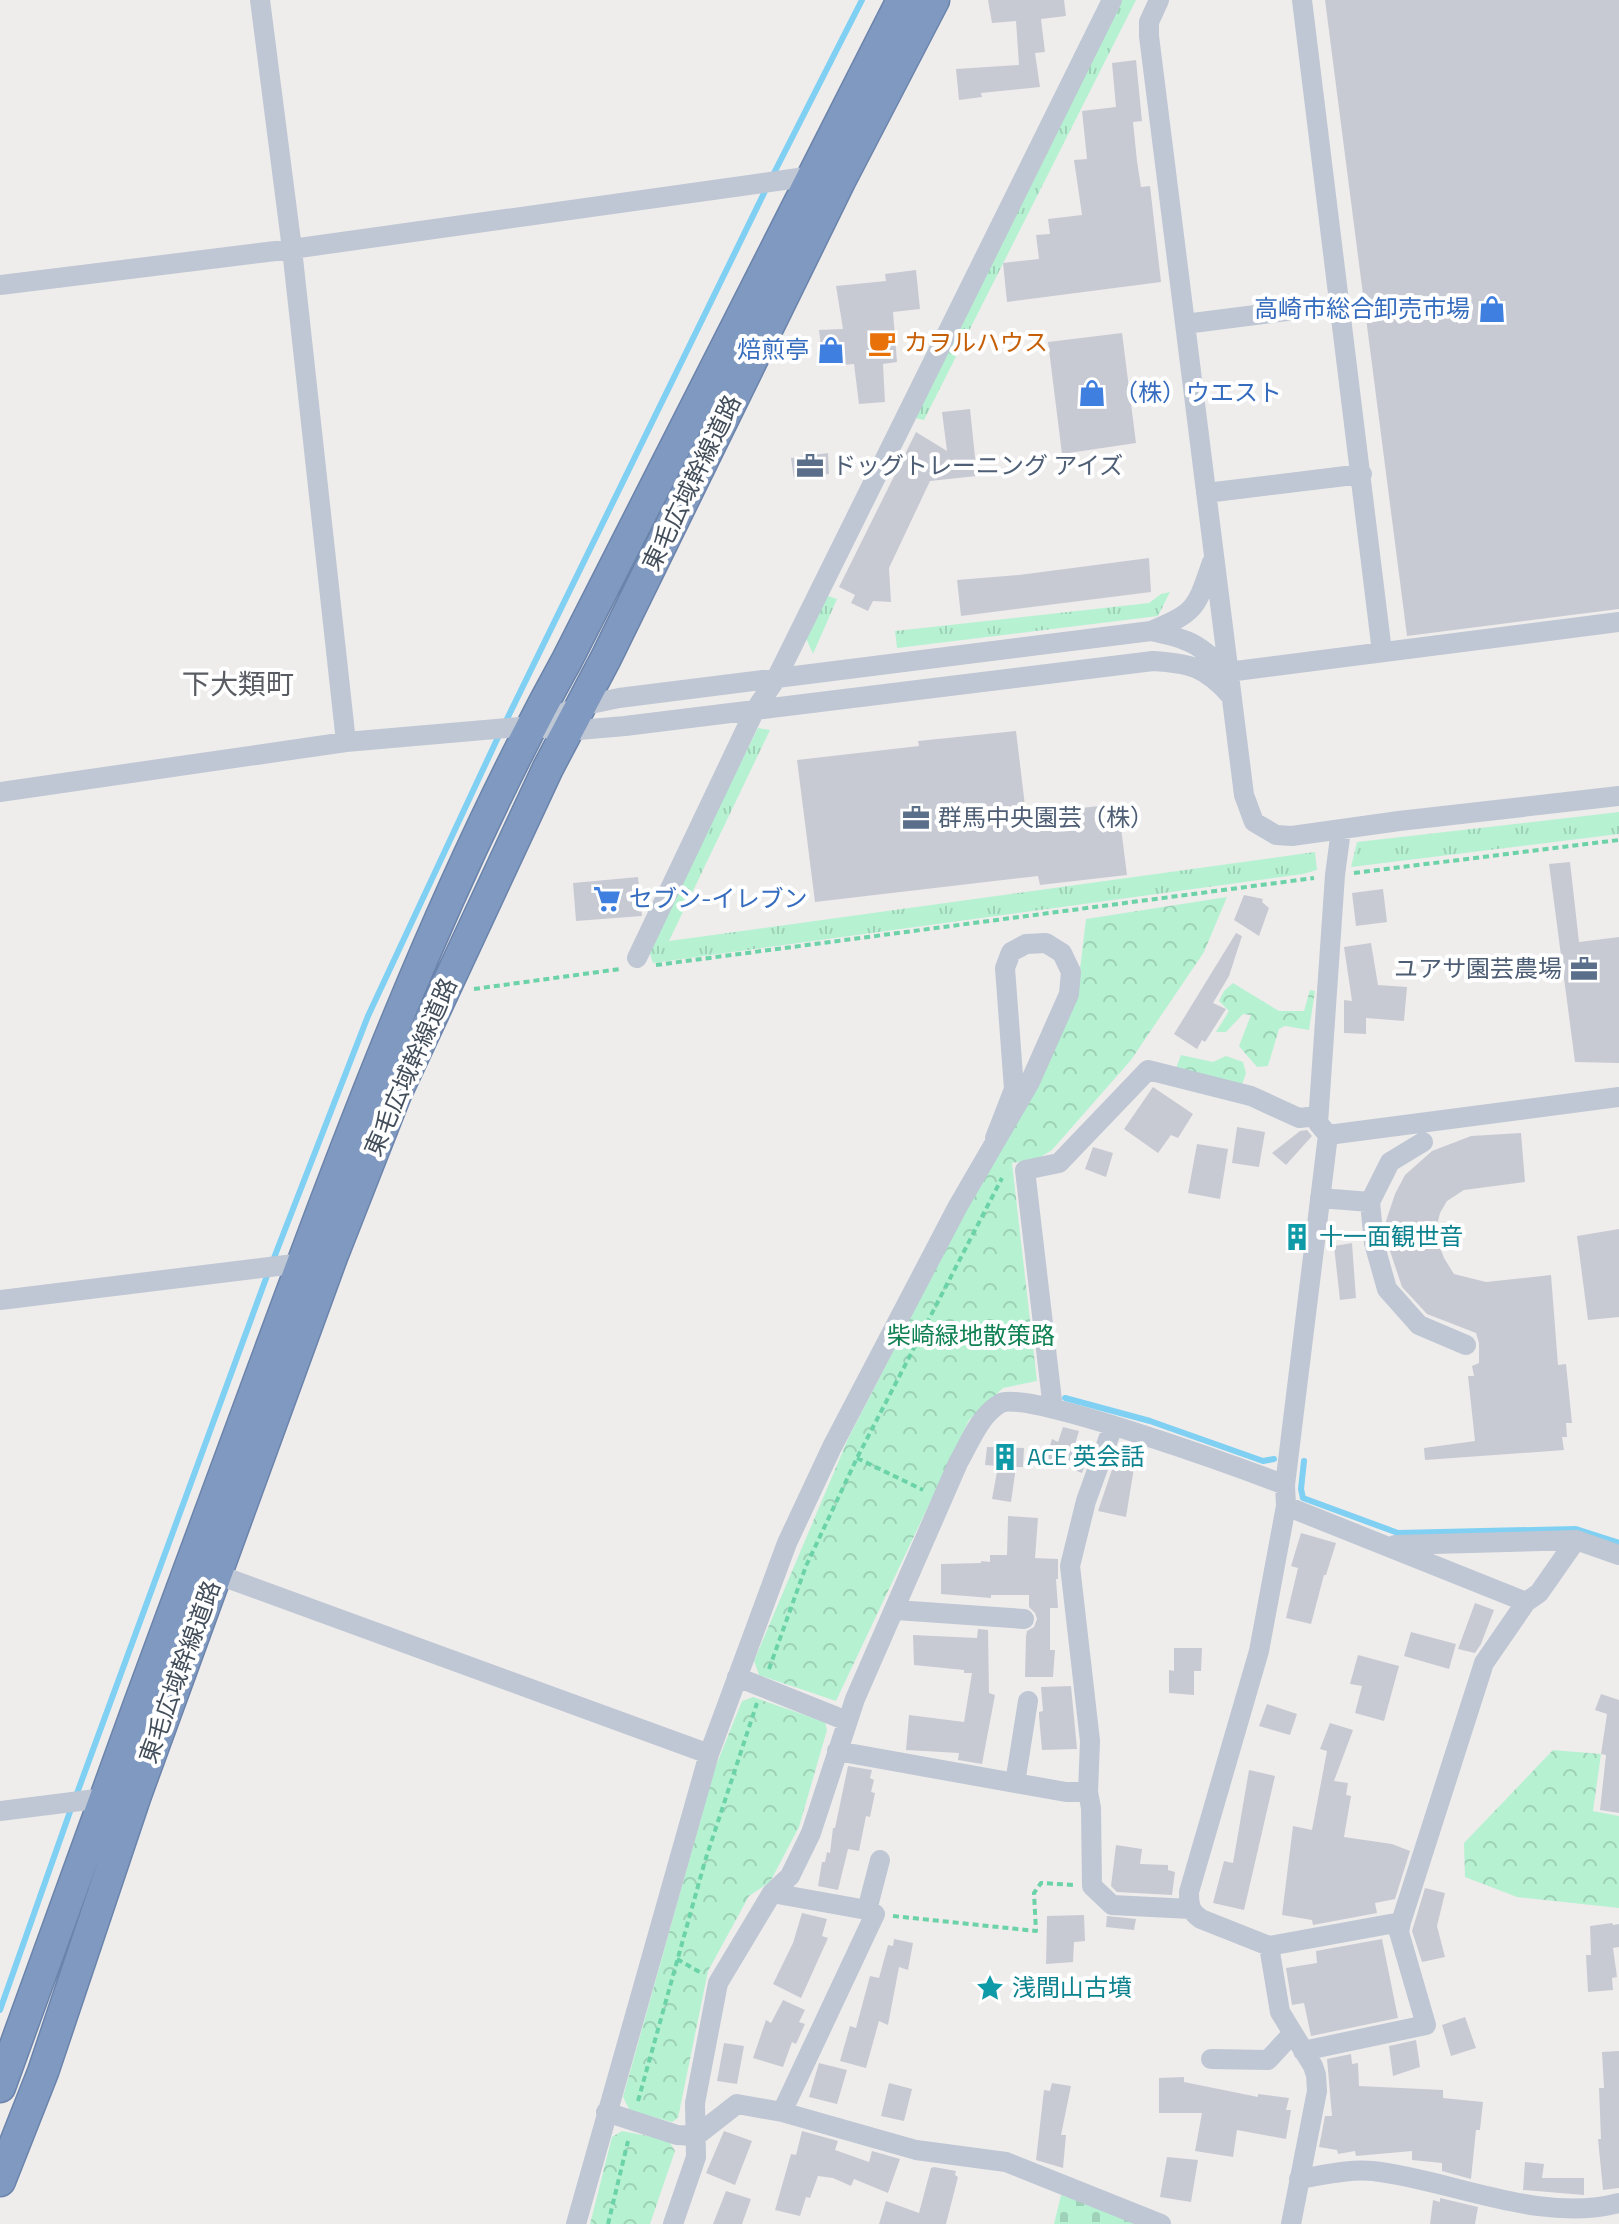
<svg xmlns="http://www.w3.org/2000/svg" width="1619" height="2224" font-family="'Titillium Web','Noto Sans JP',sans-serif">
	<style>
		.grass { fill: url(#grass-tufts) }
		.forest { fill: url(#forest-crowns) }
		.cemetery { fill: url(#cemetery-stones) }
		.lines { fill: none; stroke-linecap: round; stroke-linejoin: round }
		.stream { stroke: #7fd0f2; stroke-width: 6 }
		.building { fill: #c8cad3 }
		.highway-casing { stroke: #6b84ab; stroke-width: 33 }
		.path { stroke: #6cd2a8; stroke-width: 4; stroke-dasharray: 6 4; stroke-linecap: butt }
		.minor { stroke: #bec7d3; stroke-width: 20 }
		.highway { stroke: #8099c0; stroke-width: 30 }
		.labels { text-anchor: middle; stroke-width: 8; stroke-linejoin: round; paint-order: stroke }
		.shop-label { font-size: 24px; fill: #366cbe; stroke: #fff; text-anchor: end }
		.food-label { font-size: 24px; fill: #c56008; stroke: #fff; text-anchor: start }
		.service-label { font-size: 24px; fill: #4e5e75; stroke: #fff; text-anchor: start }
		.street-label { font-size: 24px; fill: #434e5b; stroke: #fff }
		.culture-label { font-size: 24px; fill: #0d838f; stroke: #fff; text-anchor: start }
		.park-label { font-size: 24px; fill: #108152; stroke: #fff }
		.quarter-label { font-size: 28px; fill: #595c62; stroke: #fff }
	</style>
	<defs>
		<pattern id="grass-tufts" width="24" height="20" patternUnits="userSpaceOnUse" patternTransform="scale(2)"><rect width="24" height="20" fill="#b6f2d2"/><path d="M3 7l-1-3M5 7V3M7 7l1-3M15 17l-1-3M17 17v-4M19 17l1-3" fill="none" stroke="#9ed1b7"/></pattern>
		<pattern id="forest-crowns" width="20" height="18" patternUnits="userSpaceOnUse" patternTransform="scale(2)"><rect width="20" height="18" fill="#b6f2d2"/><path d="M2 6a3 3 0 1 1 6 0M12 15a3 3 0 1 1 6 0" fill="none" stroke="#9ed1b7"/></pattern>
		<pattern id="cemetery-stones" width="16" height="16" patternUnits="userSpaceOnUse" patternTransform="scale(2)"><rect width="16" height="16" fill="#b6f2d2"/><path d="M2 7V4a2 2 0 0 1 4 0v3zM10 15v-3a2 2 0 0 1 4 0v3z" fill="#9ed1b7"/></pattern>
	</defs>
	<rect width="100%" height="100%" fill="#efecec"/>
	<path class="grass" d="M1121 0H1136L924 420 915 418Z
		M1170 592 1158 616 897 648 895 631 1149 603 1161 594Z
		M825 595 837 599 813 654 806 638Z
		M758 728 770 730 669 941 1315 852 1317 870 1303 874 653 963 648 948Z
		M1619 812V834L1351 867 1357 842Z"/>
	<path class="forest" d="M1227 897 1204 952 1131 1060 1052 1150 1039 1158 1012 1163 1037 1381 1003 1388 969 1420 836 1701 759 1675 754 1661 848 1439 1077 994 1086 919Z
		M1233 983 1279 1011H1304L1310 990 1315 991 1309 1030 1285 1026 1279 1029 1268 1066 1257 1067 1239 1046 1251 1015 1243 1014 1226 1032H1216L1229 1011 1219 1001 1224 991Z
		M1181 1055 1213 1062 1226 1056 1243 1062 1246 1073 1241 1088 1176 1068Z
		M753 1697 825 1722 827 1730 799 1827 770 1882 749 1896 708 1971 678 2118 672 2122 630 2111 623 2097 715 1768 742 1701Z
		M1553 1750 1601 1754 1593 1811 1619 1816V1908L1517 1897 1465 1877 1464 1843Z
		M622 2131 668 2140 675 2151 650 2224H590L612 2137Z"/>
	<path class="cemetery" d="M1061 2195 1147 2224H1054Z"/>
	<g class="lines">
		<path class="stream" d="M772 177 862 0
			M505 723 767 187
			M272 1263 368 1016 500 733
			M1065 1398 1150 1421 1263 1461 1274 1459
			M1304 1461 1301 1489 1303 1498 1398 1533 1576 1529 1619 1543
			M76 1796 268 1273
			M0 2010 72 1806"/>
	</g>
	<path class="building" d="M988 0H1064L1066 16 1041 19 1045 52 1035 53 1040 87 981 93 982 97 959 100 956 69 1019 65 1016 21 992 23Z
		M1325 0H1619V609L1407 636Z
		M1136 60 1142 121 1133 122 1137 161 1141 187 1150 186 1161 282 1007 302 1003 263 1039 259 1036 235 1050 234 1048 219 1082 215 1074 160 1087 159 1082 111 1116 107 1112 63Z
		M916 270 920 309 893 312 897 362 883 364 885 402 859 404 854 364 831 366 830 361H824L823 347H821L819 330 843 329 836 286 886 281 885 274Z
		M1122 333 1136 443 1062 454 1048 342Z
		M970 409 977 476 930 481 889 568 891 602 873 601 868 611 851 603 855 595 839 587 916 432 947 451 942 412Z
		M828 453 829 474 794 479 791 458Z
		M1149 558 1151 592 961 616 957 580 1019 575Z
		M1016 731 1026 814 1118 804 1127 875 1040 885 1038 876 815 902 797 760 919 746 918 741Z
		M1570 862 1579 942 1619 937V1063L1575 1062 1549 864Z
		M638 877 642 916 576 921 573 883Z
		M1383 889 1387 922 1356 926 1352 893Z
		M1244 895 1263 899 1262 902 1269 908 1259 936 1234 920Z
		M1236 933 1242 936 1229 976 1213 1003 1226 1009 1205 1042 1202 1040 1197 1049 1174 1034Z
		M1371 943 1378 985 1407 987 1404 1021 1366 1018V1034L1344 1033V1000L1352 1001 1344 947Z
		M1153 1087 1193 1114 1178 1138 1171 1135 1158 1153 1124 1129Z
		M1237 1127 1265 1132 1259 1167 1232 1163Z
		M1307 1130 1312 1136 1286 1165 1272 1153 1300 1131Z
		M1521 1133 1525 1182 1464 1190 1447 1201 1440 1213 1435 1233 1444 1258 1454 1274 1486 1282 1551 1275 1558 1365 1566 1364 1572 1423H1566L1567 1437H1562L1564 1450 1425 1460 1424 1448 1475 1441 1468 1376H1474L1472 1366 1479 1363V1343L1476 1333 1427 1314 1402 1287 1387 1242 1386 1221 1395 1194 1405 1175 1432 1151 1471 1136Z
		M1197 1144 1228 1149 1220 1199 1188 1193Z
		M1093 1147 1113 1153 1106 1177 1085 1169Z
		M1619 1229V1317L1588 1320 1577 1236Z
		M1352 1243 1356 1298 1340 1300 1334 1246Z
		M1063 1427 1079 1431 1074 1448 1089 1454 1082 1473 1046 1459 1052 1439 1058 1442Z
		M1121 1443 1135 1448 1131 1461 1135 1462 1126 1517 1098 1511Z
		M987 1447 1024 1448 1023 1467H1016L1011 1502 992 1499 998 1466 985 1465Z
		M1008 1516 1038 1518 1035 1558 1058 1559V1579H1056L1058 1608H1050V1650H1055L1053 1677H1025L1026 1636 1027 1631 1034 1627 1037 1619 1035 1613 1029 1607V1595H991V1598L941 1594V1564L981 1563V1561L990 1562V1555H1007Z
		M1301 1533 1336 1543 1326 1575H1324L1311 1624 1286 1618 1298 1568 1291 1566Z
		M1475 1603 1494 1610 1481 1644 1475 1653 1458 1649Z
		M978 1629 988 1630 989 1693 995 1695 982 1764 958 1760 959 1753 906 1750 909 1715 964 1722 972 1673H964V1670L914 1665 913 1635 977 1638Z
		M1411 1632 1456 1644 1449 1669 1404 1656Z
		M1174 1648H1202L1201 1671H1194V1695L1169 1693V1670L1174 1671Z
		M1358 1655 1399 1666 1384 1721 1355 1713 1362 1686 1350 1684Z
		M1071 1686 1077 1749 1042 1750 1039 1716V1712L1043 1711 1041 1687Z
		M1601 1694 1619 1700V1813L1600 1810 1606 1755 1601 1754 1607 1714 1595 1710Z
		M1267 1704 1297 1714 1290 1735 1259 1726Z
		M1330 1723 1353 1730 1334 1781 1348 1783 1346 1795 1351 1796 1344 1837 1392 1844 1410 1851 1395 1899 1375 1903 1377 1913 1313 1925 1312 1920 1282 1915 1293 1826 1312 1830 1327 1751 1320 1749Z
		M848 1766 872 1770 870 1778 874 1780 871 1792 875 1793 870 1817 866 1816 859 1851 848 1849 838 1890 818 1886 822 1862H825L827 1852 830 1853 833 1828H835Z
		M1249 1770 1275 1776 1244 1910 1213 1903 1224 1861 1233 1863Z
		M1116 1845 1142 1849 1140 1864 1168 1865V1870L1175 1872 1172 1895 1117 1892 1111 1886Z
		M1425 1888 1445 1893 1437 1926 1445 1957 1422 1962 1412 1931Z
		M802 1913 827 1919 822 1936 828 1938 801 1998 773 1984 793 1943Z
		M1084 1915 1085 1941 1074 1942 1073 1962 1046 1964 1047 1916Z
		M1107 1916 1136 1919 1134 1930 1106 1927Z
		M1612 1923 1613 1925 1619 1924V1947L1613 1948 1617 1977 1612 1978 1613 1990 1588 1992 1586 1955H1591L1590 1926Z
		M894 1939 913 1943 908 1970 899 1967 888 2025 879 2021 866 2068 840 2061 850 2026 856 2028 870 1976 879 1978 888 1945 893 1946Z
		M1382 1939 1398 2018 1311 2036 1304 2003 1292 2005 1286 1968 1317 1963 1316 1951Z
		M783 2000 805 2010 799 2022 805 2024 796 2044 792 2042 783 2067 753 2058 766 2020 771 2023Z
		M1465 2017 1476 2048 1451 2056 1442 2025Z
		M1416 2040 1420 2067 1393 2076 1389 2046Z
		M724 2043 744 2046 737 2084 717 2081Z
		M1619 2051V2188L1603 2190 1598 2139H1601L1599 2088H1604L1602 2052Z
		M1351 2054 1352 2064 1358 2063 1359 2086 1443 2090V2098L1483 2102 1480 2130H1476L1471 2179 1442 2171V2163L1412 2160V2151L1356 2156 1355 2151 1338 2154 1337 2150 1319 2147 1325 2116H1332L1327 2059Z
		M819 2063 847 2070 837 2104 809 2097Z
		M1184 2077V2082L1258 2097V2094L1289 2098 1286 2110H1291L1286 2139 1237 2130 1233 2157 1195 2151 1202 2113H1159V2078Z
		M889 2083 912 2089 904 2121 881 2116Z
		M1052 2083 1071 2086 1061 2135H1066L1063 2168 1036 2160 1044 2090 1050 2091Z
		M724 2131 752 2141 735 2185 706 2173Z
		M802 2131 838 2141 835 2150 869 2162 872 2151 900 2159 888 2193 854 2179 851 2186 833 2178 818 2176 810 2198 806 2197 800 2216 775 2210 791 2154 796 2155Z
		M1167 2157 1198 2160 1191 2202 1160 2197Z
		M1525 2162 1544 2164 1542 2178H1584V2195L1523 2190Z
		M934 2167 956 2171 955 2175 958 2177 946 2224H879L886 2201 919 2213 931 2168Z
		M726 2191 751 2199 742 2224H713Z
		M1440 2198 1478 2207 1475 2224H1430L1433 2200 1440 2202Z"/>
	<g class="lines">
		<g class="highway-casing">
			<path id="highway" d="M0 2087C85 1850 172 1613 260 1377 350 1133 441 888 567 660L902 0
				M0 2181 43 2072 136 1795 332 1257 396 1094 548 768 606 658 840 181 934 0"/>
		</g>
		<path class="path" d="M1354 873 1619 840
			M656 965 1314 878
			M474 989 620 969
			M857 1458 923 1490
			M769 1669 806 1566 857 1458 1002 1178
			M893 1916 1036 1931 1034 1893 1041 1883 1074 1885
			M677 1959 703 1974
			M638 2101 705 1861 757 1703
			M608 2224 628 2141"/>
		<path class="minor" d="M260 0 292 249 346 742
			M1159 0 1149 22V36L1244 795 1254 822 1276 835 1292 836 1399 821 1619 796
			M1302 0 1382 652
			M0 285 292 249 813 176
			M1185 324 1341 304
			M1206 493 1362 474
			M1151 631C1190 639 1199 644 1228 672L1619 622
			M531 726 581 706 619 698 1151 631C1197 612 1196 608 1212 562
			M0 792 346 742 531 726 567 731 625 726 1153 661C1190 663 1205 667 1231 696
			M637 958 755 710 776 679 1112 0
			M1328 1135 1619 1097
			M1320 1198 1370 1202 1390 1162 1423 1142
			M1370 1202 1374 1243 1387 1289 1419 1325 1466 1345
			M0 1300 302 1263
			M1053 1409 1025 1170 1059 1163 1148 1070 1251 1096 1299 1118 1318 1116
			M1286 1506 1526 1602
			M1395 1545 1576 1540 1619 1555
			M216 1574 709 1754
			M896 1610 1024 1619
			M737 1677 847 1721
			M837 1751 1015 1783 1028 1701
			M1015 1783 1066 1792H1088L1091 1808 1092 1886 1112 1905 1191 1909
			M1088 1792 1090 1741 1070 1566 1086 1501 1113 1426
			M0 1811 104 1798
			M772 1893 867 1910 880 1860
			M1269 1946 1401 1922
			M1303 2051 1426 2025 1399 1932 1401 1922 1484 1663 1526 1602 1539 1593 1576 1540
			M1211 2059 1268 2060 1293 2033
			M606 2112 677 2135 696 2136 737 2104 782 2112 916 2150 1006 2162 1161 2224
			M782 2112 875 1914
			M1299 2179C1324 2175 1347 2169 1373 2171 1452 2180 1540 2224 1619 2203
			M576 2224 709 1754 787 1543 832 1447 958 1206 1030 1082 1069 994 1071 972 1062 953 1046 943 1026 944 1011 952 1005 968 1014 1089 995 1138
			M673 2224 696 2157 695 2103 718 1983 772 1893 790 1876 811 1833 855 1699 958 1463C969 1444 980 1414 1001 1403 1028 1390 1246 1470 1285 1485
			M1291 2224 1317 2091 1316 2075 1313 2066 1280 2012 1269 1946 1201 1919C1190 1912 1189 1905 1189 1892L1259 1651 1286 1506 1285 1485 1328 1135 1318 1123 1335 875 1341 830"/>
		<use href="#highway" class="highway"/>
	</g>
	<defs>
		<g id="shop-bare" transform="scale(2.16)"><path d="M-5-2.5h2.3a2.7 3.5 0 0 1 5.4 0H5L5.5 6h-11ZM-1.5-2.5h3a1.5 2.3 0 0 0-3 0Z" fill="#3f7fe0" stroke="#fff" stroke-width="2.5" paint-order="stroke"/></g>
		<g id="cafe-bare" transform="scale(2.16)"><path d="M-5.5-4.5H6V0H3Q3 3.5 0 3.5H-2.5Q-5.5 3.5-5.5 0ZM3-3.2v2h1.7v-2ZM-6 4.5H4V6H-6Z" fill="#e8710a" stroke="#fff" stroke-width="2.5" paint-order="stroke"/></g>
		<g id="office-bare" transform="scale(2.16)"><path d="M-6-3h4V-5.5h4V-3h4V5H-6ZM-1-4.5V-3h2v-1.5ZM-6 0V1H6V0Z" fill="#5c6f8a" stroke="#fff" stroke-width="2.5" paint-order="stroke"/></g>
		<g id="supermarket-bare" transform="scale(2.16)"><path d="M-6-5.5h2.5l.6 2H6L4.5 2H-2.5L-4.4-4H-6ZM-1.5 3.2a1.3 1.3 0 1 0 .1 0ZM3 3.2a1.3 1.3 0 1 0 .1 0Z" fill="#3f7fe0" stroke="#fff" stroke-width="2.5" paint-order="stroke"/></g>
		<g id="building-bare" transform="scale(2.16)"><path d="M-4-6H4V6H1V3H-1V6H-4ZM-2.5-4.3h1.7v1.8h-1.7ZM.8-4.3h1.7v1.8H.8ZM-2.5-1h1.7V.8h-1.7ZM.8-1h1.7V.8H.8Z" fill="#0f9aa8" stroke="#fff" stroke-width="2.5" paint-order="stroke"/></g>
		<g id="sight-bare" transform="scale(2.16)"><path d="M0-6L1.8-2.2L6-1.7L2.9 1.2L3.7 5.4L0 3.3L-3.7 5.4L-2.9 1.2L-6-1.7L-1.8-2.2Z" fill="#0f9aa8" stroke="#fff" stroke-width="2.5" paint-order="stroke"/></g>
	</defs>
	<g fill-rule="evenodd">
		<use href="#shop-bare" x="1492" y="309"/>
		<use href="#cafe-bare" x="882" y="343"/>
		<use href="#shop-bare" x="831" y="350"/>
		<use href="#shop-bare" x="1092" y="393"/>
		<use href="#office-bare" x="810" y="466"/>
		<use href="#office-bare" x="916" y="818"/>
		<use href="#supermarket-bare" x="607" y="899"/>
		<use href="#office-bare" x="1584" y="969"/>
		<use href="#building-bare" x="1297" y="1237"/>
		<use href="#building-bare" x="1005" y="1457"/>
		<use href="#sight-bare" x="990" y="1988"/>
	</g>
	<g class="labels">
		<g class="shop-label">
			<text x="1470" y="317">高崎市総合卸売市場</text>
			<text x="809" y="358">焙煎亭</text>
			<text x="1114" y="401" text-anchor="start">（株）ウエスト</text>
			<text x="629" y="907" text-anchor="start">セブン-イレブン</text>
		</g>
		<g class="food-label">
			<text x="904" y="351">カヲルハウス</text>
		</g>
		<g class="service-label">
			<text x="832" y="474">ドッグトレーニング アイズ</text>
			<text x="938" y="826">群馬中央園芸（株）</text>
			<text x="1562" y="977" text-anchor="end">ユアサ園芸農場</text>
		</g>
		<g class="street-label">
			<text transform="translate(692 483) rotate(-64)" y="8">東毛広域幹線道路</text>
			<text transform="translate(411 1067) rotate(-66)" y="8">東毛広域幹線道路</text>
			<text transform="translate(180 1672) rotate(-70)" y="8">東毛広域幹線道路</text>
		</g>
		<g class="culture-label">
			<text x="1319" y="1245">十一面観世音</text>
			<text x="1027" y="1465">ACE 英会話</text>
			<text x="1012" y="1996">浅間山古墳</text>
		</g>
		<g class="park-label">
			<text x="971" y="1344">柴崎緑地散策路</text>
		</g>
		<g class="quarter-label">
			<text x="238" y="694">下大類町</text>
		</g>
	</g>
</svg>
